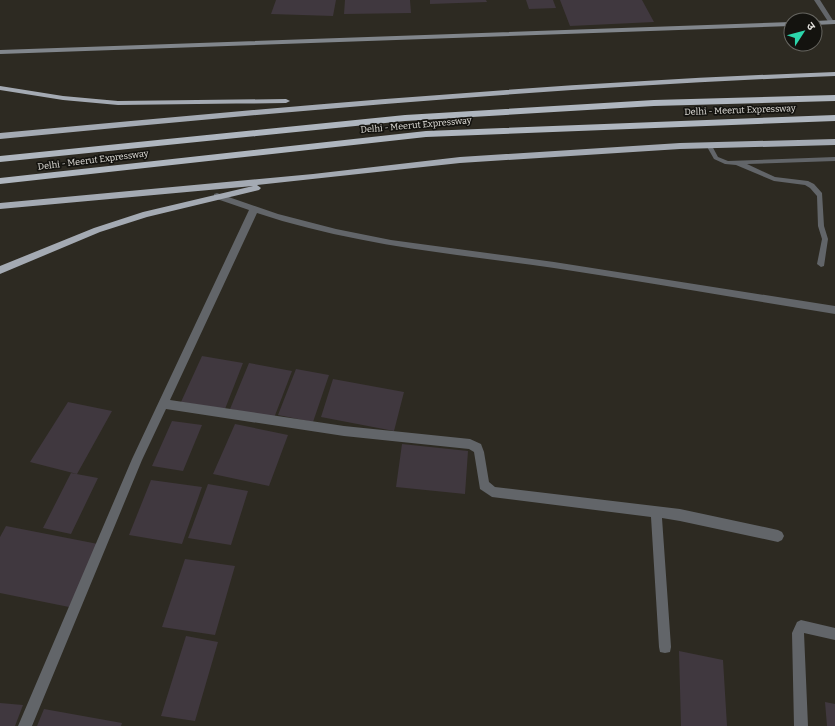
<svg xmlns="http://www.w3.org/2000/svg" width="835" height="726" font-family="Bitter,'Noto Sans Devanagari',serif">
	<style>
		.building { fill: #40383f }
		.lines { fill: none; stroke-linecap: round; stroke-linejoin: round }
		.service { fill: #626569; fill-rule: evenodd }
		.minor { fill: #626569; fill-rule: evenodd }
		.secondary { fill: #81868c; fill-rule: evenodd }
		.trunk { fill: #a4aab3; fill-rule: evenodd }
		.motorway { fill: #afb6bf; fill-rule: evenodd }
		.labels { text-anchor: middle; stroke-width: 3.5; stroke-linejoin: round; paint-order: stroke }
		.far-street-label { font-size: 9px; fill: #e4e2dd; stroke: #14130f }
	</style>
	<rect width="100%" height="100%" fill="#2d2a22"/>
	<path class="building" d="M276 0H336L333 16 271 14Z
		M345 0H410L411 13 344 14Z
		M430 0H486L487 2 430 4Z
		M526 0H553L556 8 529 9Z
		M560 0H642L654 22 570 26Z
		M202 356 243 363 225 409 181 402Z
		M249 363 292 371 274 418 230 409Z
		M296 369 329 375 313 422 278 415Z
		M333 379 404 392 394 431 321 417Z
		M68 402 112 411 77 474 30 462Z
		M172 421 202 425 183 471 152 466Z
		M235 424 288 435 269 486 213 474Z
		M402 444 468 451 465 494 396 487Z
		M71 473 98 478 71 534 43 528Z
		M151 480 202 487 182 544 129 535Z
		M208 484 248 491 231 545 188 538Z
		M6 526 98 544 69 607 0 593V537Z
		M185 559 235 566 215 635 162 627Z
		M186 636 218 642 195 721 161 716Z
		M679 651 723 660 727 726H681Z
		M825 702 835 704V726H827Z
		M0 703 23 705 15 726H0Z
		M44 709 122 723 121 726H37Z"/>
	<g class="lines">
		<path class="service" d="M814 0H820L834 22 833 23H829Z
			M709 143 711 144 718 157 728 161 835 157V161L747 164 775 177 808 181 814 184 822 193 824 226 828 239 824 266 821 267 817 264 822 239 818 226 817 196 810 188 805 185 774 181 736 165 725 164 714 159 706 145Z"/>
		<path class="minor" d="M217 193 278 214 336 229 391 240 554 262 835 306V314C741 299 648 282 554 268 454 254 353 245 257 213L170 400 344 426 470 439 481 444 484 452 489 482 495 487 680 509 778 530 782 532 784 536 782 540 778 542 680 521 662 518 671 647 670 652 665 653 660 652 659 647 651 517 492 497 480 489 474 452 469 449 344 436 166 409 142 460 32 726H18L132 459 249 210 214 198V194Z
			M801 620 835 628V640L804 633 808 726H794L792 633 797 622Z"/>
		<path class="secondary" d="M835 20V24L815 25V21Z
			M791 22V26L0 54V50Z"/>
		<path class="trunk" d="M835 72V76C556 87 278 112 0 139V133C278 107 556 82 835 72Z
			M0 86 63 96 118 101 286 99 290 101 286 103 118 105 63 100 0 90Z
			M835 139V145L680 149 460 163 257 185 261 188 259 190 147 217 100 232 0 274V266L94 228 143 212 253 186 0 209V203L313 174 460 157 680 143Z"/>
		<path class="motorway" d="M835 95V101L654 106 405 121 0 162V156L405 115 654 100Z
			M835 115V121L426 137 0 184V178L426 131Z"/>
	</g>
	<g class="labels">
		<g class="far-street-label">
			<text transform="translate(740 110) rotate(-2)" y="3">Delhi - Meerut Expressway</text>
			<text transform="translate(416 125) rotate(-5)" y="3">Delhi - Meerut Expressway</text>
			<text transform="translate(93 160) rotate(-7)" y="3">Delhi - Meerut Expressway</text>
		</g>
	</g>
	<g transform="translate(803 32) rotate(54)"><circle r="19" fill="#14130f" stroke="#676661"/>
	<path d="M0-3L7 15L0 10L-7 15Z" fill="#2cd5ab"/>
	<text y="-6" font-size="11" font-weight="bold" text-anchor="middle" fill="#e4e2dd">उ</text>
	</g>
</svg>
